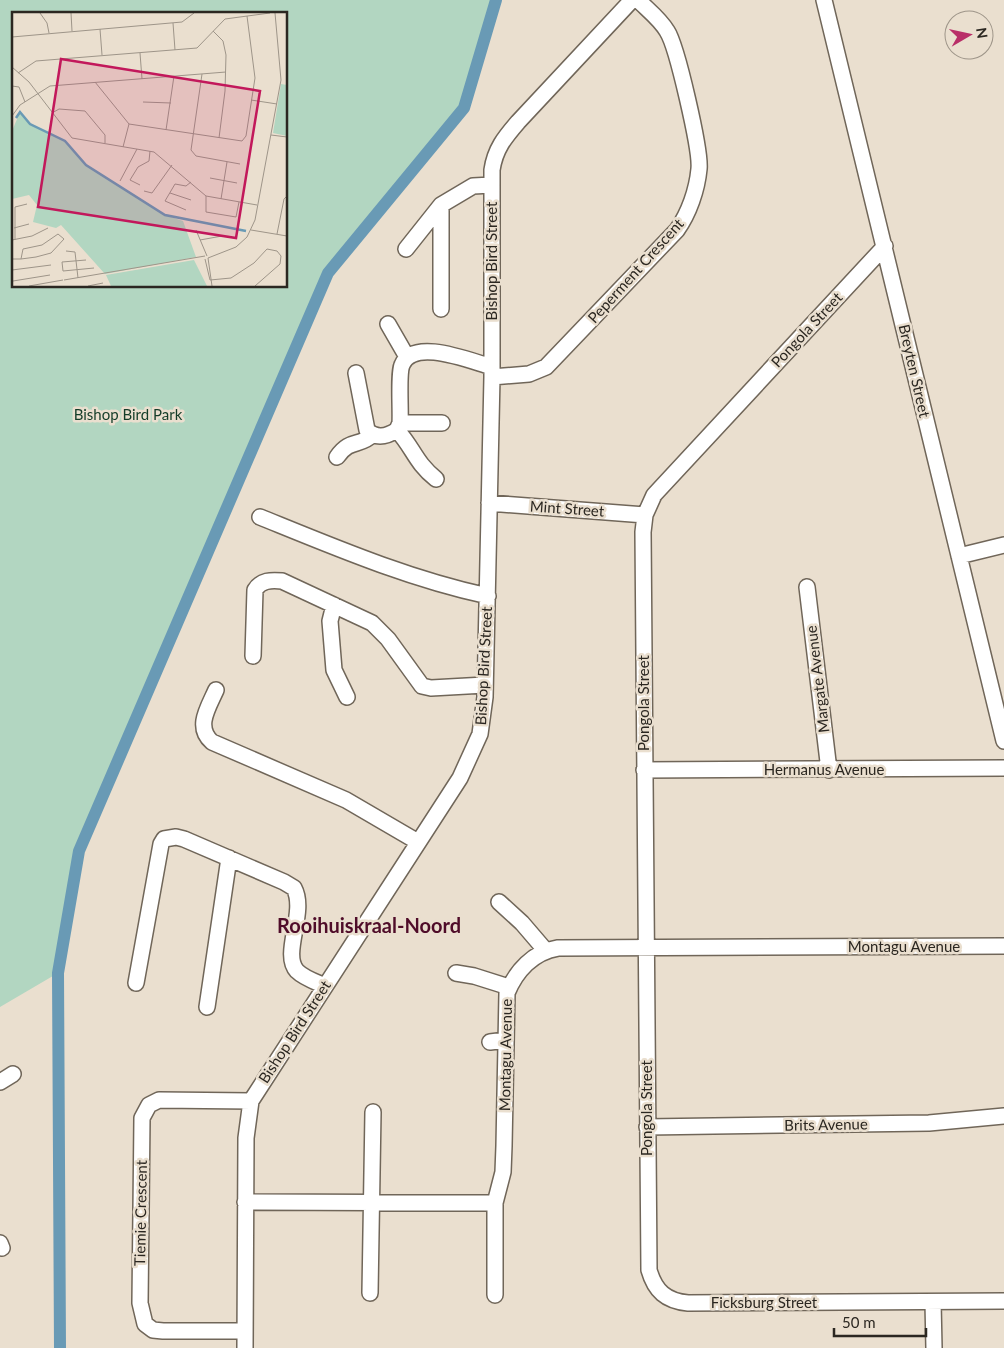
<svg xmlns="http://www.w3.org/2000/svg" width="1004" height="1348" font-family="Lato,sans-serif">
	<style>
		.green { fill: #b2d6c1; fill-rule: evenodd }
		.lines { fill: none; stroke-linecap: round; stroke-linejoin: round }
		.canal { stroke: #699ab5; stroke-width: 12 }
		.minor-casing { stroke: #706659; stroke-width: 18 }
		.minor { stroke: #fff; stroke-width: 15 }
		.labels { text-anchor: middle; stroke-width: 5; stroke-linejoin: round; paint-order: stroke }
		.street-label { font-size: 15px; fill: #2b2721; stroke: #eadfcf }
		.park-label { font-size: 15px; fill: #133c28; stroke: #eadfcf }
		.district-label { font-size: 20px; font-weight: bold; fill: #4f0c29; stroke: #eadfcf }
		.inset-river { fill: none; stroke: #699ab5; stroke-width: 2.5 }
		.inset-road { fill: none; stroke: #9e9589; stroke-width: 1 }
		.view { fill: #c2185b; fill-opacity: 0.15; stroke: #c2185b; stroke-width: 2.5 }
		.inset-edge { fill: none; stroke: #2b2721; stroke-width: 2.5 }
	</style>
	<rect width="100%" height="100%" fill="#eadfcf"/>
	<path class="green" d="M0 0H496L464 108 328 273 79 851 58 973 0 1007ZM14 14H286V286H14Z"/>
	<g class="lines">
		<path class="canal" d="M60 1348 58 973 79 851 328 273 464 108 496 0"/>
		<g class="minor-casing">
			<path id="minor" d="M824 0 1004 741
				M441 205V309
				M885 246 654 495 645 515 643 532 649 1270C655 1291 666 1301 688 1303L1004 1301
				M406 249 441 205 473 186 492 185
				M388 324 407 357
				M356 373 367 430C376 439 386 437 397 430L400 423C401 411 398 374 402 365 413 337 470 361 492 367
				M492 377 529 374 546 367 677 230C689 213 697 190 699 169 701 151 677 46 667 31 660 19 648 10 638 0
				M400 423H442
				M397 430C414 449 415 462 436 479
				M337 457C350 438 360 447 372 435
				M489 503 645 515
				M260 517C334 547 409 579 488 596
				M959 556 1004 545
				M807 587 829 770
				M334 605 330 621 334 670 347 697
				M253 656 255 590C261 580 271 580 282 581L372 623 388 639 422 686 431 688 485 685
				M216 690C208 708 195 727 212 742L346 800 418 842
				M644 770 1004 768
				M499 902 522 923 546 951
				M456 973 474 976 509 987
				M136 983 161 844 164 839 176 837 184 839 284 882 294 888C307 912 281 954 297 971 304 978 316 982 325 986
				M207 1007 229 858
				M490 1042 506 1040
				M0 1082 13 1074
				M647 1127 929 1123 1004 1116
				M245 1202 495 1203
				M0 1243 2 1248
				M370 1293 373 1112
				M495 1295V1203L503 1172 504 1146 507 993C516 971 533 952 558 948L1004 946
				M933 1302 934 1348
				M245 1331H163L153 1330 145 1324 140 1303 142 1118 149 1105 159 1100 251 1101
				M245 1348 246 1138 251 1101 460 778 480 734 485 697 492 377V170C495 149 505 137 518 122L632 0"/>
		</g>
		<use href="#minor" class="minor"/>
	</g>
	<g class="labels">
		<g class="street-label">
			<text transform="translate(492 261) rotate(-90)" y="5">Bishop Bird Street</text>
			<text transform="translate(636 271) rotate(-48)" y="5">Peperment Crescent</text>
			<text transform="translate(807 330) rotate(-47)" y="5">Pongola Street</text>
			<text transform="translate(914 371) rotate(77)" y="5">Breyten Street</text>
			<text transform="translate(567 509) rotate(4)" y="5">Mint Street</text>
			<text transform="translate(484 666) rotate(-87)" y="5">Bishop Bird Street</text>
			<text transform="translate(818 679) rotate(-97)" y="5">Margate Avenue</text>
			<text transform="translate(644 703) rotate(-90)" y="5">Pongola Street</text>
			<text x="824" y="775">Hermanus Avenue</text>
			<text x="904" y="952">Montagu Avenue</text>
			<text transform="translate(295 1032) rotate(-57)" y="5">Bishop Bird Street</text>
			<text transform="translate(506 1055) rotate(-89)" y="5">Montagu Avenue</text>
			<text transform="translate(647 1108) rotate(-90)" y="5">Pongola Street</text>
			<text transform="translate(826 1125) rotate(-1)" y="5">Brits Avenue</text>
			<text transform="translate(141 1213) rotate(-89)" y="5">Tiemie Crescent</text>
			<text x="764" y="1308">Ficksburg Street</text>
		</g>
		<g class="park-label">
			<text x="128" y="420">Bishop Bird Park</text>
		</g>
		<g class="district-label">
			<text x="369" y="933">Rooihuiskraal-Noord</text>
		</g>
	</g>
	<g transform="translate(12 12)">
		<rect width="275" height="275" fill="#eadfcf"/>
		<path d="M269 72 275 73V124L261 121ZM8 100 18 112 53 129 74 153 153 203 171 209 184 245 93 262 49 213 44 216 21 210 25 193 17 183 0 187V119ZM182 248 195 274H99L94 263Z" fill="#b2d6c1"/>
		<path class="inset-river" d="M4 106 8 100 18 112 53 129 74 153 153 203 234 219"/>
		<path class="inset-road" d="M28 1 35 11 37 21M59 1 60 19M161 11 163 38M88 17 90 43M201 19 211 29 214 43 213 79 207 126M0 25 170 10 182 1M128 41 130 67M0 55 17 70 60 126 142 140 194 184 245 193M6 61 24 49 185 36 213 7 258 1M190 62 179 138 184 144 228 152M83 70 117 112 230 129 234 124 243 66 235 4M0 74 7 75 13 90M239 88 265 92M131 90 159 91M40 101 47 97 73 99 93 123V131M0 104 8 93 38 74 214 60M154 118 162 64M259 123 275 125M111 135 117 112M198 166 225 171M108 169 125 137M128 173 118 168 126 155 137 149 138 139M132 179 140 181 160 153M158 181 179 188M194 184V200L224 205 227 190M209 187 215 150M174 198 153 189 163 172 174 174 179 170M2 216 17 212M184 218 195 244M239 218 275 224M265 222 272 187 275 184M0 228 20 224 36 216M3 228V195L15 192M188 228 210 224M54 239 63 240 66 266M196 246 224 235 235 225 243 208 269 68 263 1M196 246 200 274M0 247H9L24 245 39 241 52 227 46 222 30 233 11 237 9 247M193 247 198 268M74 248 50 250 51 259 82 256M0 258 39 253M52 268 193 244M198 268 219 266 242 251 255 237 265 239 269 244M1 269 38 263M17 274 51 268M76 274 91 271M243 274 268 252 269 244"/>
		<path class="view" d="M49 47 248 79 224 226 26 195Z"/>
		<rect width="275" height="275" class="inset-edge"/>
	</g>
	<g transform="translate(969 35) rotate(81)"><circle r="24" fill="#eadfcf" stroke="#9e9589"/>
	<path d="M0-4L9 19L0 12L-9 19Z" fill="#b92e68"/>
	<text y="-8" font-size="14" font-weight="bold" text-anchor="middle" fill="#2b2721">N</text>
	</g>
	<path d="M834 1328v8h92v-8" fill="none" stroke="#2b2721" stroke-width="2.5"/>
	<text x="842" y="1328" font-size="15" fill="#2b2721" stroke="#eadfcf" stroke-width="4" paint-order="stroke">50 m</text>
</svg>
